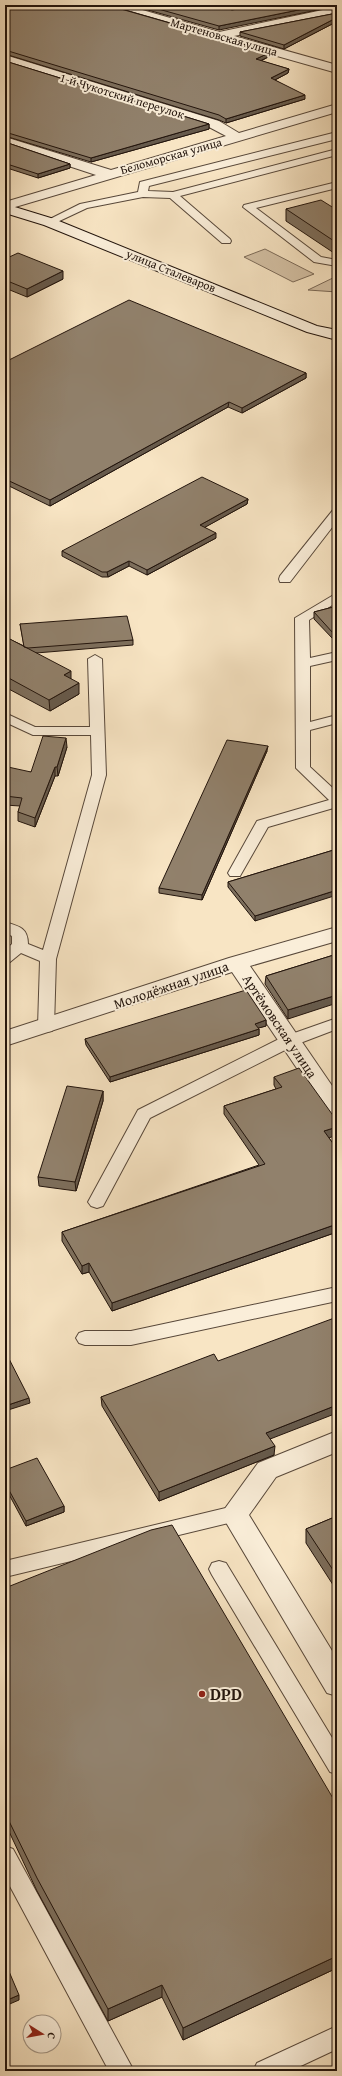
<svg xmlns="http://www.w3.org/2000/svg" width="342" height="2076" font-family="'Gentium Book Plus',serif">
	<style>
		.green { fill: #d4c1a5; stroke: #7b6a58 }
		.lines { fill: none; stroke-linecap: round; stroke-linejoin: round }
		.lane-casing { stroke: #58483a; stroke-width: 2 }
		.street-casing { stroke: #58483a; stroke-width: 2 }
		.secondary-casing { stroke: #22140c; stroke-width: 2 }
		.lane { fill: #faeed9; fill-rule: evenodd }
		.street { fill: #faeed9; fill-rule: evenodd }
		.secondary { fill: #faeed9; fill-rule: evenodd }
		.wall { fill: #7d6f5d; stroke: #22140c }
		.shaded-wall { fill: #665a4c; stroke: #22140c }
		.building { fill: #91816c; stroke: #22140c }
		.poi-dot { fill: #8f2418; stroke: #faeed9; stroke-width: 1.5 }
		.labels { text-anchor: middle; stroke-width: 4; stroke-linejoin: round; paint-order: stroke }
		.far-street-label { font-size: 12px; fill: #22140c; stroke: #faeed9 }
		.street-label { font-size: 14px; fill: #22140c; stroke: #faeed9 }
		.near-poi-label { font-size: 17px; font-weight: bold; fill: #22140c; stroke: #faeed9; text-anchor: start }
	</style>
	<rect width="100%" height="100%" fill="#f8e5c4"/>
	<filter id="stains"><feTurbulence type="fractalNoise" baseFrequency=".005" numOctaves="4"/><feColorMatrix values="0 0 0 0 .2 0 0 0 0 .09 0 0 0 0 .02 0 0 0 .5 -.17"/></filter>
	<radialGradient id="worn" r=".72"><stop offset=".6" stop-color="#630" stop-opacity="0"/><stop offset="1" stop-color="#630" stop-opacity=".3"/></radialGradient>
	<path class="green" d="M265 249 314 274 293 282 244 257Z
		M337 276V292L308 290Z"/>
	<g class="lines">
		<g class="lane-casing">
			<path id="lane" d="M333 133H337V139L149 186 148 191 173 192 337 149V155L180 196 230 239 231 241 230 243H222L170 198 143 197 87 208 53 224H45L44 222 80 204 138 192 140 182Z
				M337 182V188L256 208 321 257 337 260V266L314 262 243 207 244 205Z
				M337 509V521L290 582H280L279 579 280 576 333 510Z
				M337 593V602L309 620 310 658 337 652V660L310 666V722L337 715V723L310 730V767L337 792V807L268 827 240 876H230L228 873 257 821 329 800 296 768 295 618Z
				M95 655 102 659 106 775 56 959 54 1027 52 1031 46 1032 40 1031 38 1027 40 961 21 953 10 962 5 963V950L12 944V936L5 933V922C19 926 28 928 28 944L43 950 92 775 91 735H33L5 722V713L35 727H90L88 659Z
				M337 1018V1029L295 1045 150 1118 103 1206 97 1208 91 1206 88 1202 138 1110 283 1037Z
				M337 1287V1301L131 1345H85L79 1343 76 1338 79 1333 85 1331H131Z
				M234 1506 241 1508 244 1514 241 1520 5 1577V1561Z
				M219 1561 226 1563 337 1746V1774L330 1772 212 1575 209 1569 212 1563Z
				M5 1846 13 1849 134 2071H109L5 1877Z
				M337 2026V2049L290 2071H253L257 2063Z"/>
		</g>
		<g class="street-casing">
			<path id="street" d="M106 5H125L219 32 337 7V15L234 36 337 65V73L108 8Z
				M5 55 219 121 239 133 337 104V112L5 210V202L96 175 5 145V137L111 170 226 136 209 127 5 63Z
				M337 927V941L250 966 337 1093V1118L329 1116 232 972 5 1046V1031L229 958Z
				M337 1431V1452L276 1477 249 1515 337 1659V1696L327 1693 221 1514 258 1463Z"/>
		</g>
		<g class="secondary-casing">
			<path id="secondary" d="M5 204 54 219 317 326 337 330V340L307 332 44 225 5 213Z"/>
		</g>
		<use href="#lane" class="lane"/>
		<use href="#street" class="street"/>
		<use href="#secondary" class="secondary"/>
	</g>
	<path class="wall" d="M5 5H108L271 52 270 56 261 61 289 69 288 73 275 80 305 99 226 123 219 120 5 54Z
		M130 5H215L232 10 219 30Z
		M337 13V22H336L284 49 240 36V32Z
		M5 61 209 124V129L91 162 5 136Z
		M5 142 70 164V168L38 178 7 168 5 167Z
		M286 209 337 210V255L286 221Z
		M5 259 63 279 27 297 5 288Z
		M5 362 306 373V378L242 413 228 407 50 506 5 484Z
		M248 499 247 504 205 527 216 538 147 575 129 566 108 577H102L62 556V551Z
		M337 606 333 639 314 619V612Z
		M20 624 133 640V645L36 653 71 679 79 694 50 711 5 687V637L24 646 21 629Z
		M67 747 58 776H55L35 827 18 821V812L20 806 5 805V774L31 772Z
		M267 751 202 900 159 893V888Z
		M337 849 255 921 228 887V882Z
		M337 954 288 1019 265 984 266 976Z
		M266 1020V1026L258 1028 259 1029V1035L110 1082 86 1045 85 1039Z
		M274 1077 329 1138 337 1149V1232L112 1311 89 1272 82 1274 62 1241V1232L259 1165 224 1114V1106L276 1089 274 1085Z
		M103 1091V1101L76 1191 39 1186 38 1177Z
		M218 1361 270 1439 274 1455 159 1501 102 1406 101 1397Z
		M5 1470 64 1506V1512L26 1526 5 1487Z
		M337 1516V1591L306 1543V1529Z
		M5 1588 337 1805V1968L183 2040 162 1997 108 2021 37 1891 5 1823Z"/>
	<path class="shaded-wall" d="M323 5H337V6L219 30V26Z
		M336 18V22L284 49V45Z
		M271 52 270 56 256 63V59Z
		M289 69 288 73 271 82V78Z
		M305 95V99L226 123V119Z
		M209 124V129L91 162V158Z
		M70 164V168L38 178V174Z
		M63 271V279L27 297V289Z
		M306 373V378L242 413V408Z
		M229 402 228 407 50 506V500Z
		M248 499 247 504 200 530V525Z
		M216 533V538L147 575V570Z
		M129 561V566L108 577 107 572Z
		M337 632V638L333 639V633Z
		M71 671V682L64 675Z
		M79 683V694L50 711 49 700Z
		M66 738 67 747 58 776 57 767Z
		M268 746 267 751 202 900V895Z
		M55 767V776L35 827V818Z
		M337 890V895L255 921V916Z
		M337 995V1003L288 1019V1010Z
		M266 1020V1026L255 1029V1024Z
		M259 1029V1035L110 1082V1077Z
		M103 1091V1101L76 1191 75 1182Z
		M337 1127V1135L323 1140 324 1131Z
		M337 1224V1232L112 1311V1303Z
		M89 1263V1272L82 1274V1266Z
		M29 1398 30 1403 5 1411V1406Z
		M337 1405V1413L265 1441 266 1433Z
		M275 1446 274 1455 159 1501V1492Z
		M64 1506V1512L26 1526V1521Z
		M337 1956V1968L183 2040V2028Z
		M162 1985V1997L108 2021V2009Z
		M19 1995V2000L5 2006V2001Z"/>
	<path class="building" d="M5 5H107L271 52 256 59 289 69 271 78 305 95 226 119 219 115 5 50Z
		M144 5H215L232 10 259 5H323L219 26Z
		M337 13V18H336L284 45 240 32Z
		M5 61 209 124 91 158 5 132Z
		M5 142 70 164 38 174 7 164 5 163Z
		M321 200 337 210V243L286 209Z
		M18 253 63 271 27 289 5 280V259Z
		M129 300 306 373 242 408 229 402 50 500 5 479V362Z
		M202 477 248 499 200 525 216 533 147 570 129 561 107 572H102L62 551Z
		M337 606V632L333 633 314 612Z
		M127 616 133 640 28 648 24 647 20 624Z
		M5 637H6L71 671 64 675 79 683 49 700 5 676Z
		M43 736 66 738 57 767H55L35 818 18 812 22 798 5 796V774L8 767 31 772Z
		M227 740 268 746 202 895 159 888Z
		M337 849V890L255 916 228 882Z
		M337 954V995L288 1010 266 976Z
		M246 990 266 1020 255 1024 259 1029 110 1077 85 1039Z
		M299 1068 337 1121V1127L324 1131 337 1149V1224L112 1303 89 1263 82 1266 62 1232 265 1164 224 1106 282 1087 274 1077Z
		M67 1086 103 1091 75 1182 38 1177Z
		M337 1317V1405L266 1433 275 1446 159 1492 101 1397 214 1354 218 1361Z
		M5 1351 29 1398 5 1406Z
		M37 1458 64 1506 26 1521 5 1483V1470Z
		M337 1516V1576L306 1529Z
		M172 1525 337 1805V1956L183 2028 162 1985 108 2009 37 1878 5 1813V1588L151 1530Z
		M5 1962 19 1995 5 2001Z"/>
	<circle class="poi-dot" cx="202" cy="1694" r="4"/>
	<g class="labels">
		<g class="far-street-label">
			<text transform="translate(224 37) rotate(16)" y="4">Мартеновская улица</text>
			<text transform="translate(122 96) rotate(17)" y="4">1-й Чукотский переулок</text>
			<text transform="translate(171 156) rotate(-16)" y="4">Беломорская улица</text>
			<text transform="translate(171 271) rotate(22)" y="4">улица Сталеваров</text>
		</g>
		<g class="street-label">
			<text transform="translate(171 985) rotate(-19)" y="5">Молодёжная улица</text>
			<text transform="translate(280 1026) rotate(56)" y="5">Артёмовская улица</text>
		</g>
		<g class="near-poi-label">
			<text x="210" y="1700">DPD</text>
		</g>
	</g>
	<rect width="342" height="2076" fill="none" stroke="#f8e5c4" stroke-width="20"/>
	<rect x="6" y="6" width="330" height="2064" fill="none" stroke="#22140c" stroke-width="2"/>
	<rect x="10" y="10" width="322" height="2056" fill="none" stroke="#22140c"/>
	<g transform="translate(42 2034) rotate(101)"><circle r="19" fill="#faeed9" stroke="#a49787"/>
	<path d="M0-3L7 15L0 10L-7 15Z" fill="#8f2418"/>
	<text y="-6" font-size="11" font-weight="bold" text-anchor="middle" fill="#22140c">С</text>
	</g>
	<rect width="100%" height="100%" filter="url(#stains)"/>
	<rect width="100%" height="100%" fill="url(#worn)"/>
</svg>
